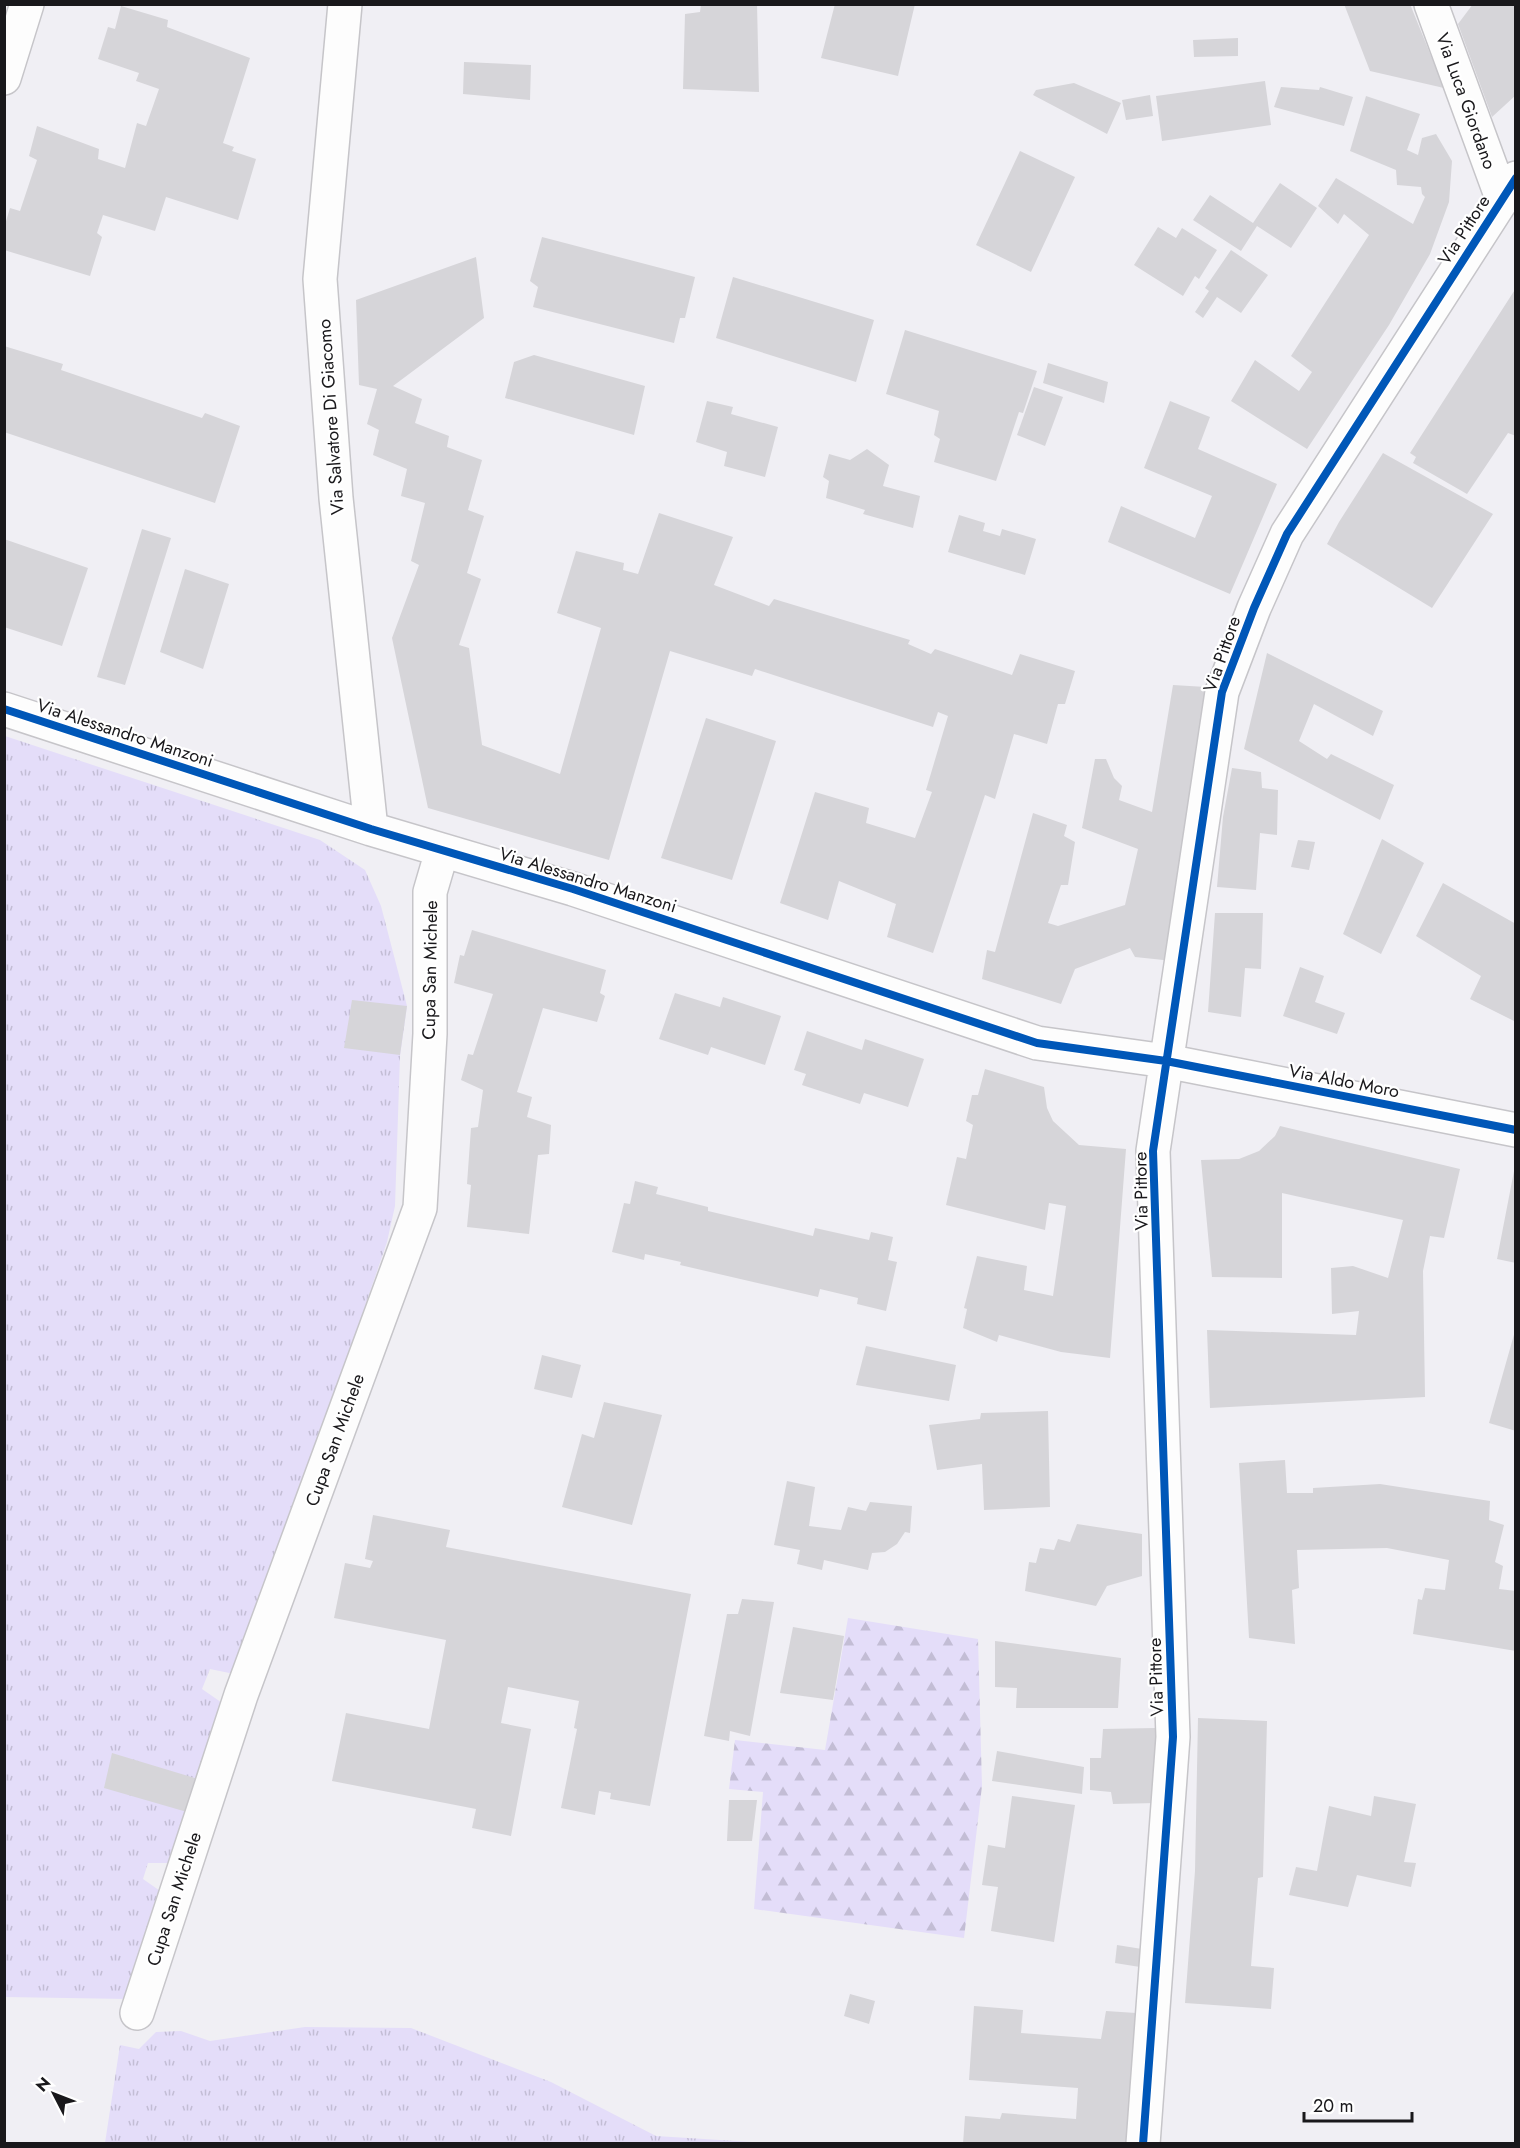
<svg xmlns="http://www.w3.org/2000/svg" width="1520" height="2148" font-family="Jost,sans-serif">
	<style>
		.grass { fill: url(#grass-tufts) }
		.forest { fill: url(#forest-firs) }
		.building { fill: #d6d5d9 }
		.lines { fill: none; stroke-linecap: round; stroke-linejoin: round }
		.minor-casing { stroke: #c6c5c9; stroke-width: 36 }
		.minor { stroke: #fdfdfd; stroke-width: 33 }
		.cycleway-casing { stroke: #fff; stroke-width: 11 }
		.cycleway { stroke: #0057b8; stroke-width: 8 }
		.labels { text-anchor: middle; stroke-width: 4.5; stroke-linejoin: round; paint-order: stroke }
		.street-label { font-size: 18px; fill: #19181b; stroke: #fff }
	</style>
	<defs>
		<pattern id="grass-tufts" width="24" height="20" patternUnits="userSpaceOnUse" patternTransform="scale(1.5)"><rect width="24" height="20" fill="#e4ddf9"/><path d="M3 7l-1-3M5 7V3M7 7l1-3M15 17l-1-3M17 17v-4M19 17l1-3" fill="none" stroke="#c3bdd5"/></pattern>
		<pattern id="forest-firs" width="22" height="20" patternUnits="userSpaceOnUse" patternTransform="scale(1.5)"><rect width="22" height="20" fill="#e4ddf9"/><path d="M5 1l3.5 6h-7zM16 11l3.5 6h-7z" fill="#c3bdd5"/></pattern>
	</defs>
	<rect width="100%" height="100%" fill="#f0eff4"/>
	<path class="grass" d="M5 736 320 840 365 870 381 906 407 1006 400 1056 395 1206 387 1242 239 1675 210 1669 202 1689 228 1707 177 1863H148L143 1879 163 1893 128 1999 5 1997Z
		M305 2027 411 2028 551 2082 656 2136 769 2143H105L120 2045 139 2049 156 2032 181 2031 210 2041Z"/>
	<path class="forest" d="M848 1618 978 1639 982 1786 964 1938 754 1909 763 1792 729 1789 735 1740 825 1750Z"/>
	<path class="building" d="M701 4H757L759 92 683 89 685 14 700 12Z
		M835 4H915L898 76 821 58Z
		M1344 4H1410L1444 88 1370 71Z
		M1473 4H1516V95L1492 117 1458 24Z
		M121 6 168 20 167 27 250 58 223 143 234 147 232 151 256 159 238 220 166 197 155 231 103 215 97 233 102 237 90 276 4 250V228L10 208 20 211 37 160 29 156 37 126 99 149 98 159 125 168 137 123 146 126 159 89 136 81 139 73 98 59 108 27 115 29Z
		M1238 38V56L1194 57 1193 40Z
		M464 62 531 65 530 100 463 94Z
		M1265 81 1271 125 1162 141 1156 96Z
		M1074 83 1121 103 1107 134 1033 95 1036 90Z
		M1281 87 1319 90 1320 87 1353 97 1344 126 1274 107Z
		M1150 95 1153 116 1126 120 1122 100Z
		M1366 96 1420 114 1407 150 1418 155 1422 138 1436 134 1452 161 1449 202 1430 254 1389 325 1307 449 1231 401 1255 360 1299 391 1312 372 1291 356 1369 235 1344 214 1338 224 1318 206 1336 178 1413 224 1425 197 1422 194 1421 187 1397 185 1396 170 1350 151Z
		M1020 151 1075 177 1031 272 976 245Z
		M1280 183 1317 208 1291 248 1257 226 1241 251 1193 220 1210 195 1253 223Z
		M1158 227 1176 238 1182 228 1217 250 1199 279 1195 276 1183 296 1134 265Z
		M542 237 695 277 685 318H680L674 343 533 307 538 287 530 281Z
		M1231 250 1268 275 1241 313 1217 297 1203 318 1195 312 1209 291 1205 288Z
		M476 257 484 318 393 386 422 399 415 423 449 436 447 447 482 460 468 510 484 516 467 573 481 579 459 645 469 648 482 745 560 774 601 628 557 613 576 551 624 563 623 570 638 574 659 513 733 537 714 585 769 606 774 599 910 640 908 644 931 654 935 649 1012 675 1020 654 1075 671 1065 704H1058L1047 744 1014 734 995 799 985 795 933 953 887 937 896 904 839 881 828 920 780 903 815 792 869 808 866 823 915 838 932 792 926 790 948 716 938 712 933 727 755 669 752 676 670 651 609 860 428 808 392 638 419 565 411 561 425 503 401 496 407 469 373 455 379 430 367 424 377 389 359 385 356 300Z
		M733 277 874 320 856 382 716 338Z
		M1516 288V436L1508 433 1467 494 1413 463 1416 457 1410 453Z
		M905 330 1037 371 1023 413 1019 412 996 481 934 462 940 439 934 435 939 411 886 394Z
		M4 346 63 364 61 370 202 418 205 413 240 426 215 503 4 432Z
		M534 355 645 386 634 435 505 398 514 362Z
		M1048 363 1108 382 1104 403 1043 383Z
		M1034 387 1063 397 1045 446 1017 435Z
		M707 401 733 407 731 414 778 427 765 477 724 466 727 452 696 442Z
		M1170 401 1210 417 1198 449 1277 484 1230 594 1108 542 1121 506 1195 538 1212 496 1144 468Z
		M867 449 889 465 883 486 920 496 913 528 863 514 865 510 826 498 829 481 823 477 829 454 850 460Z
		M1383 453 1493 514 1432 608 1327 544 1339 522Z
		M959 515 985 523 983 531 1000 536 1002 529 1036 539 1025 575 948 552Z
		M142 529 171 538 125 685 97 677Z
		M4 539 88 568 62 646 4 627Z
		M185 569 229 584 203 669 160 652Z
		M1267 653 1383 711 1373 736 1314 704 1299 741 1327 759 1331 754 1394 785 1380 820 1244 749Z
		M1173 685 1206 687 1173 961 1135 957 1130 948 1075 969 1061 1004 982 979 987 950 995 952 1033 813 1067 825 1064 836 1075 842 1068 885H1061L1048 923 1058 926 1125 905 1138 849 1082 828 1095 759H1106L1114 778 1122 786 1119 800 1152 812Z
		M706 718 776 741 732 880 661 858Z
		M1232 768 1261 772 1262 788 1278 790 1277 835 1260 833 1256 890 1217 887 1223 817Z
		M1382 839 1424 863 1381 954 1343 934Z
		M1298 840 1315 842 1309 870 1291 867Z
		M1443 883 1516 924V1022L1470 999 1481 976 1416 936Z
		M1215 913H1263L1261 969 1245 968 1241 1017 1208 1012Z
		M472 930 606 970 600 993 605 996 597 1022 543 1008 517 1092 532 1097 527 1117 551 1125 549 1154 538 1155 529 1234 467 1227 471 1185 467 1184 471 1128 478 1127 483 1090 461 1080 468 1054 473 1055 493 994 454 983 460 955 464 956Z
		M1300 967 1324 976 1315 1002 1345 1013 1337 1034 1283 1016Z
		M675 993 720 1007 723 997 781 1016 765 1065 711 1047 708 1055 659 1039Z
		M352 1000 407 1006 400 1055 344 1048Z
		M807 1031 862 1050 865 1039 924 1059 908 1107 864 1093 860 1104 802 1085 806 1074 794 1070Z
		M985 1069 1044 1087 1047 1108 1053 1121 1079 1145 1126 1149 1110 1358 1061 1352 999 1335 997 1342 963 1328 967 1309 964 1308 977 1256 1027 1266 1024 1290 1053 1296 1066 1206 1049 1203 1045 1230 946 1205 957 1157 966 1159 973 1125 966 1121 972 1095H978Z
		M1280 1126 1460 1169 1444 1238 1430 1236 1423 1271 1425 1397 1210 1408 1207 1330 1356 1335 1359 1311 1332 1314 1331 1268 1353 1266 1388 1278 1403 1220 1282 1193V1278L1212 1277 1201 1160 1239 1159 1259 1151 1275 1136Z
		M1514 1171H1516V1263L1497 1259Z
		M635 1181 658 1187 656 1194 708 1207V1211L813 1236 815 1228 869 1240 871 1232 893 1237 888 1260 897 1262 886 1311 857 1304 858 1298 820 1289 818 1297 680 1265 681 1262 645 1254 644 1260 612 1252 624 1203 630 1204Z
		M1515 1331H1516V1431L1489 1423Z
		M866 1346 956 1365 949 1401 856 1385Z
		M542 1355 581 1365 572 1398 534 1389Z
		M604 1402 662 1415 632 1525 562 1507 582 1434 594 1438Z
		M1048 1411 1050 1507 984 1510 982 1464 937 1470 929 1425 980 1419 981 1413Z
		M1285 1460 1287 1493H1313V1488L1380 1484 1490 1501 1489 1520 1504 1525 1495 1562 1503 1566 1499 1589 1516 1591V1651L1413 1634 1418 1599 1422 1600 1425 1588 1445 1590 1449 1560 1387 1548 1297 1550 1299 1588 1292 1590 1295 1644 1249 1638 1239 1463Z
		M787 1481 815 1487 809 1526 841 1530 848 1507 866 1511 870 1502 912 1506 910 1533 905 1532 897 1544 885 1552 872 1553 868 1570 824 1560 822 1570 797 1564 800 1550 774 1545Z
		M373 1515 450 1530 446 1547 691 1594 650 1806 610 1799 611 1793 599 1791 595 1815 561 1808 577 1729 574 1728 579 1701 508 1687 501 1723 531 1729 511 1836 472 1828 476 1809 332 1781 346 1713 429 1729 446 1640 334 1618 345 1563 370 1568 373 1561 365 1559Z
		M1077 1524 1142 1534V1576L1107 1586 1096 1606 1025 1591 1029 1562 1036 1563 1040 1548 1054 1550 1058 1539 1070 1542Z
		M742 1599 774 1602 750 1736 730 1731 729 1741 704 1736 727 1614H738Z
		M793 1627 844 1636 833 1700 780 1693Z
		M995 1641 1121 1658 1118 1708H1016L1017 1688 995 1687Z
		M1198 1718 1267 1721 1263 1877 1258 1878 1251 1966 1274 1968 1271 2009 1185 2003 1195 1871Z
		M1155 1728 1156 1803 1113 1804 1111 1792 1090 1790V1758H1101L1103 1729Z
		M997 1751 1084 1767 1082 1794 992 1781Z
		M112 1753 198 1779 187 1812 104 1788Z
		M1012 1796 1075 1805 1054 1942 991 1931 998 1887 982 1885 988 1845 1005 1848Z
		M1374 1796 1416 1804 1404 1862 1416 1863 1411 1887 1357 1875 1348 1907 1289 1895 1296 1867 1317 1871 1329 1806 1371 1816Z
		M729 1800H757L752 1841H727Z
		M1117 1945 1142 1949 1140 1967 1115 1963Z
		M850 1994 875 2001 869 2024 844 2016Z
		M974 2006 1023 2010 1021 2033 1101 2039 1106 2011 1136 2013 1127 2144H963L965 2116 1000 2119 1002 2113 1076 2119 1078 2088 969 2080Z"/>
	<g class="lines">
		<g class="minor-casing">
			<path id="minor" d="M345 4 320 279 336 498 371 829
				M1431 4 1502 198
				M4 78 27 4
				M4 709 371 829 573 889 1037 1043 1166 1061 1516 1130
				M137 2013 241 1695 420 1208 430 1034V892L442 851
				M1143 2144 1173 1737 1153 1151 1222 692 1254 608 1287 534 1516 178"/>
		</g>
		<use href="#minor" class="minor"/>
		<g class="cycleway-casing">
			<path id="cycleway" d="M4 709 371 829 573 889 1037 1043 1166 1061 1516 1130
				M1143 2144 1173 1737 1153 1151 1222 692 1254 608 1287 534 1516 178"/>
		</g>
		<use href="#cycleway" class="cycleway"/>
	</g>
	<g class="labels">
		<g class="street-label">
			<text transform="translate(1466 101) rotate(70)" y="6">Via Luca Giordano</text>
			<text transform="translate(1464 230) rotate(-57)" y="6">Via Pittore</text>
			<text transform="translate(331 417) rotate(-94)" y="6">Via Salvatore Di Giacomo</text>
			<text transform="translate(1222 654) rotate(-71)" y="6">Via Pittore</text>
			<text transform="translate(125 733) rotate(18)" y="6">Via Alessandro Manzoni</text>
			<text transform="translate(588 880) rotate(17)" y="6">Via Alessandro Manzoni</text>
			<text transform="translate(430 970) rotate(-89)" y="6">Cupa San Michele</text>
			<text transform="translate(1344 1081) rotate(11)" y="6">Via Aldo Moro</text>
			<text transform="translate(1141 1191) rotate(-91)" y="6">Via Pittore</text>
			<text transform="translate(335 1440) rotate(-70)" y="6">Cupa San Michele</text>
			<text transform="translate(1156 1677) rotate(-92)" y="6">Via Pittore</text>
			<text transform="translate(174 1899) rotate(-72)" y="6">Cupa San Michele</text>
		</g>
	</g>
	<rect width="1520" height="2148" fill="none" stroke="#19181b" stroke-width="12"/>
	<g transform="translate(54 2094) rotate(312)" stroke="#ffffff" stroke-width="4.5" paint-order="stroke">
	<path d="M0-4.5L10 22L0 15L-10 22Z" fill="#19181b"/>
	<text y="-9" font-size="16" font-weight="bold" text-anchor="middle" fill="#19181b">N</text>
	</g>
	<path d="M1304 2112v9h108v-9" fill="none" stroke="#19181b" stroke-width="3"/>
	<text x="1313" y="2112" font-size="18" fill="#19181b" stroke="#ffffff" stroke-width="4.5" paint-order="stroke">20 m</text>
</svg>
